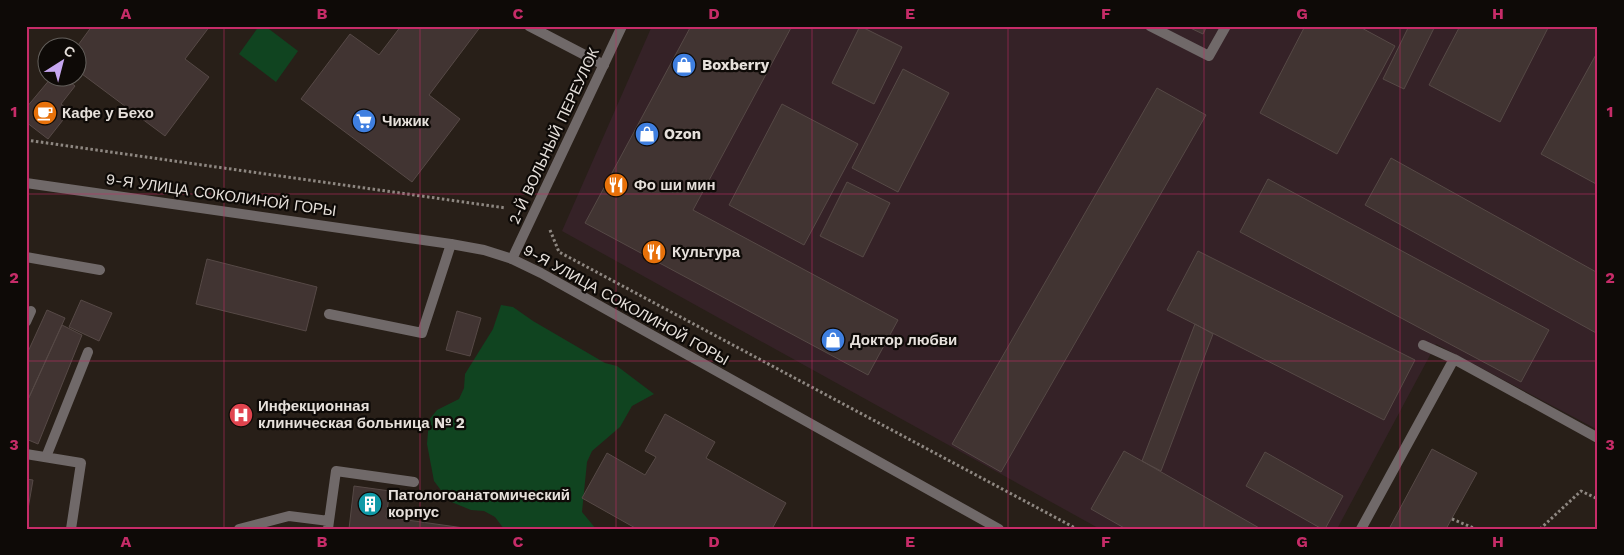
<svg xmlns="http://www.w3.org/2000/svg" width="1624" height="555" font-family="'Work Sans',sans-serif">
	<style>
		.industrial { fill: #352227 }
		.green { fill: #104420 }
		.building { fill: #413432; stroke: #564946 }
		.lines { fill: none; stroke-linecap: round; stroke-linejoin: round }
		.path { stroke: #8e8781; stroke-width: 3; stroke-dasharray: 2.5 2.5; stroke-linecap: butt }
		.service { stroke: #706969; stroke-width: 10 }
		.minor { stroke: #706969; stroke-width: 10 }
		.tertiary { stroke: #706969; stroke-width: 10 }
		.grid { fill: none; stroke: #c62c68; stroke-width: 1; stroke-opacity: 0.55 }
		.labels { text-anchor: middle; stroke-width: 4.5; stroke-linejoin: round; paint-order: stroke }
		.poi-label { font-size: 15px; font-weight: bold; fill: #e6e0db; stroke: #0e0a07; text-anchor: start }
		.street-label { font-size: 15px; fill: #e6e0db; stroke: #0e0a07 }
		.neatline { fill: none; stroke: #c62c68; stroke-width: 2 }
		.grid-label { font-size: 16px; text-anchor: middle; font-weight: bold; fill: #c62c68 }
	</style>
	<rect width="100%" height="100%" fill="#281f18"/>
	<path class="industrial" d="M652 26H1598V430L1436 344 1337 529H1100L562 231Z"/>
	<path class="green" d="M259 26H265L298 51 276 82 239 54Z
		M501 305 513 307 533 321 605 363 617 366 654 394 632 406 620 427 592 451 587 462 582 512 596 529H504L495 517 484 511 471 510 449 501 434 481 427 444 429 420 437 410 459 399 464 388 465 374 493 329Z"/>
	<path class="building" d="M92 26H210L185 59 209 77 165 136 78 71V48H76Z
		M401 26H481L429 95 460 119 412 182 301 99 350 34 379 55Z
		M691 26H792L693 210 898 320 868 375 585 223Z
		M860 26 902 47 874 104 832 83Z
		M1186 26H1207L1203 34Z
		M1305 26H1358L1395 46 1337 154 1260 113Z
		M1409 26H1435L1404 89 1383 79Z
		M1460 26H1549L1500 122 1429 85Z
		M1598 51V185L1541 154Z
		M903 69 949 93 898 192 852 168Z
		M51 78H65L75 86 61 104 70 111 48 139 26 122V108Z
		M1157 88 1206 115 1001 472 952 444Z
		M782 104 858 144 804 245 729 205Z
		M1391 158 1598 273V334L1365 205Z
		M1268 179 1549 330 1521 382 1240 232Z
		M847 182 890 203 863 257 820 236Z
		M1198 251 1415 360 1384 420 1167 310Z
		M207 259 317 287 306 331 196 304Z
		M81 300 112 313 99 341 69 327Z
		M47 310 65 318 26 404V356Z
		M457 311 481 318 470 356 446 350Z
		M1195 324 1213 334 1161 471 1142 461Z
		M62 325 82 335 38 444 26 439V404Z
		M665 414 715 442 706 458 786 503 772 529H637L582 498 607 453 645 475 656 457 645 451Z
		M1432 449 1477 473 1446 529H1389Z
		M1124 451 1142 461 1261 529H1126L1091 509Z
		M1265 452 1343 496 1325 529H1322L1246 486Z
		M26 479 33 480 27 515 26 514Z
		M354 486 390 491 386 517 471 529H349Z"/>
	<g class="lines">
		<path class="path" d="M26 140 506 208
			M550 230 559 252 1077 529
			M1452 519 1476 529
			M1540 529 1581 491 1598 499"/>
		<path class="service" d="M529 26 604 65
			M1150 26 1209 56 1226 26
			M26 257 100 270
			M329 314 422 333 451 244
			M26 322 31 311
			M1423 345 1454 359
			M26 454 81 463 71 529
			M46 457 88 352
			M329 521 336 471 414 482
			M239 529 289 516 329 521 328 529
			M1361 529 1454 359 1598 438"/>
		<path class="minor" d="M512 259 622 26"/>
		<path class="tertiary" d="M26 183 451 244 484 250 512 259 541 273 999 529"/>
	</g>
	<path class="grid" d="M224 26V529M420 26V529M616 26V529M812 26V529M1008 26V529M1204 26V529M1400 26V529M26 194H1598M26 361H1598"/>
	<defs>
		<g id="shop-disc" transform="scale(1.25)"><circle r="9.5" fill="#3f7fe0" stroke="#0e0a07"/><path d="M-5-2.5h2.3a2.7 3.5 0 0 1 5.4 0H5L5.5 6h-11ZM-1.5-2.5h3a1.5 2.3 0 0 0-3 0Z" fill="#fff"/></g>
		<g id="cafe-disc" transform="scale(1.25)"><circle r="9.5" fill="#e8710a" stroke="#0e0a07"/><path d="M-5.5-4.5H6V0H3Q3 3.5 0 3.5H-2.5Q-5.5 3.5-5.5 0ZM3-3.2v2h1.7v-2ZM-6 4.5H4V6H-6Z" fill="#fff"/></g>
		<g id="supermarket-disc" transform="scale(1.25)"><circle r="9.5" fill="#3f7fe0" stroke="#0e0a07"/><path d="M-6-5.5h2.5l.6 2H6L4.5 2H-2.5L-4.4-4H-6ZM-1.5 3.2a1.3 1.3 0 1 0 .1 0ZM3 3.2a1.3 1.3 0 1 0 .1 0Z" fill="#fff"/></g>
		<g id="restaurant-disc" transform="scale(1.25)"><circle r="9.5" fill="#e8710a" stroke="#0e0a07"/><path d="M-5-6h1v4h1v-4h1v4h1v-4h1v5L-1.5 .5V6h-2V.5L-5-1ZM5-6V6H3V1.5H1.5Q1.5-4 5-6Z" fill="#fff"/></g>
		<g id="hospital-disc" transform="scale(1.25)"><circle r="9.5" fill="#e0444e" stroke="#0e0a07"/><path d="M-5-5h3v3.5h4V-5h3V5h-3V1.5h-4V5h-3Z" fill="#fff"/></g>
		<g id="building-disc" transform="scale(1.25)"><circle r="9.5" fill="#0f9aa8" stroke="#0e0a07"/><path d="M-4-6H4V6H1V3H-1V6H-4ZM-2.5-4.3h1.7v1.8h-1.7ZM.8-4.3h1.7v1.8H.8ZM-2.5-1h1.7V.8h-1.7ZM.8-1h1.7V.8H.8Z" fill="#fff"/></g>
	</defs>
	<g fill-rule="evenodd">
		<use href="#shop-disc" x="684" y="65"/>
		<use href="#cafe-disc" x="45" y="113"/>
		<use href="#supermarket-disc" x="364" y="121"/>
		<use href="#shop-disc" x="647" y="134"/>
		<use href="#restaurant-disc" x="616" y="185"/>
		<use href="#restaurant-disc" x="654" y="252"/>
		<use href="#shop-disc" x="833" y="340"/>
		<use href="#hospital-disc" x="241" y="415"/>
		<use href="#building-disc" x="370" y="504"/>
	</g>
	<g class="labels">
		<g class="poi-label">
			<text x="702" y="70">Boxberry</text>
			<text x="62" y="118">Кафе у Бехо</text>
			<text x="382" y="126">Чижик</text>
			<text x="664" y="139">Ozon</text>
			<text x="634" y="190">Фо ши мин</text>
			<text x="672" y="257">Культура</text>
			<text x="850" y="345">Доктор любви</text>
			<text x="258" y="411">Инфекционная<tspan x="258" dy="17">клиническая больница № 2</tspan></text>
			<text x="388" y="500">Патологоанатомический<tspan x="388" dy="17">корпус</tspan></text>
		</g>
		<g class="street-label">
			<text transform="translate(554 136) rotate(-65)" y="5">2-Й ВОЛЬНЫЙ ПЕРЕУЛОК</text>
			<text transform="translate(221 195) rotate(8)" y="5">9-Я УЛИЦА СОКОЛИНОЙ ГОРЫ</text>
			<text transform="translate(626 305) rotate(29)" y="5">9-Я УЛИЦА СОКОЛИНОЙ ГОРЫ</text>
		</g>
	</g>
	<rect width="1624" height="555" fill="none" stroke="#0e0a07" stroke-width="55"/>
	<g transform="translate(62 62) rotate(36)"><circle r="24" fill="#0e0a07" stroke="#64605c"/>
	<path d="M0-4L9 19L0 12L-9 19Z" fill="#c6a6f0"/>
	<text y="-8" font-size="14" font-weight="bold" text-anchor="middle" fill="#e6e0db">С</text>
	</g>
	<rect x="28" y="28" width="1568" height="500" class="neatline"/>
	<g class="grid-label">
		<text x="126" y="19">A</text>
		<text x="322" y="19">B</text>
		<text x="518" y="19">C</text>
		<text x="714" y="19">D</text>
		<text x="910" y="19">E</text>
		<text x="1106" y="19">F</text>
		<text x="1302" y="19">G</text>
		<text x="1498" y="19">H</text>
		<text x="14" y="117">1</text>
		<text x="1610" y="117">1</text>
		<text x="14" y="283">2</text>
		<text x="1610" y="283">2</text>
		<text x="14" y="450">3</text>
		<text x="1610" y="450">3</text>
		<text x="126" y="547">A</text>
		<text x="322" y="547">B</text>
		<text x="518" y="547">C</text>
		<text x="714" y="547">D</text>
		<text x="910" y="547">E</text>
		<text x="1106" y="547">F</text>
		<text x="1302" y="547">G</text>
		<text x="1498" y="547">H</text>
	</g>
</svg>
